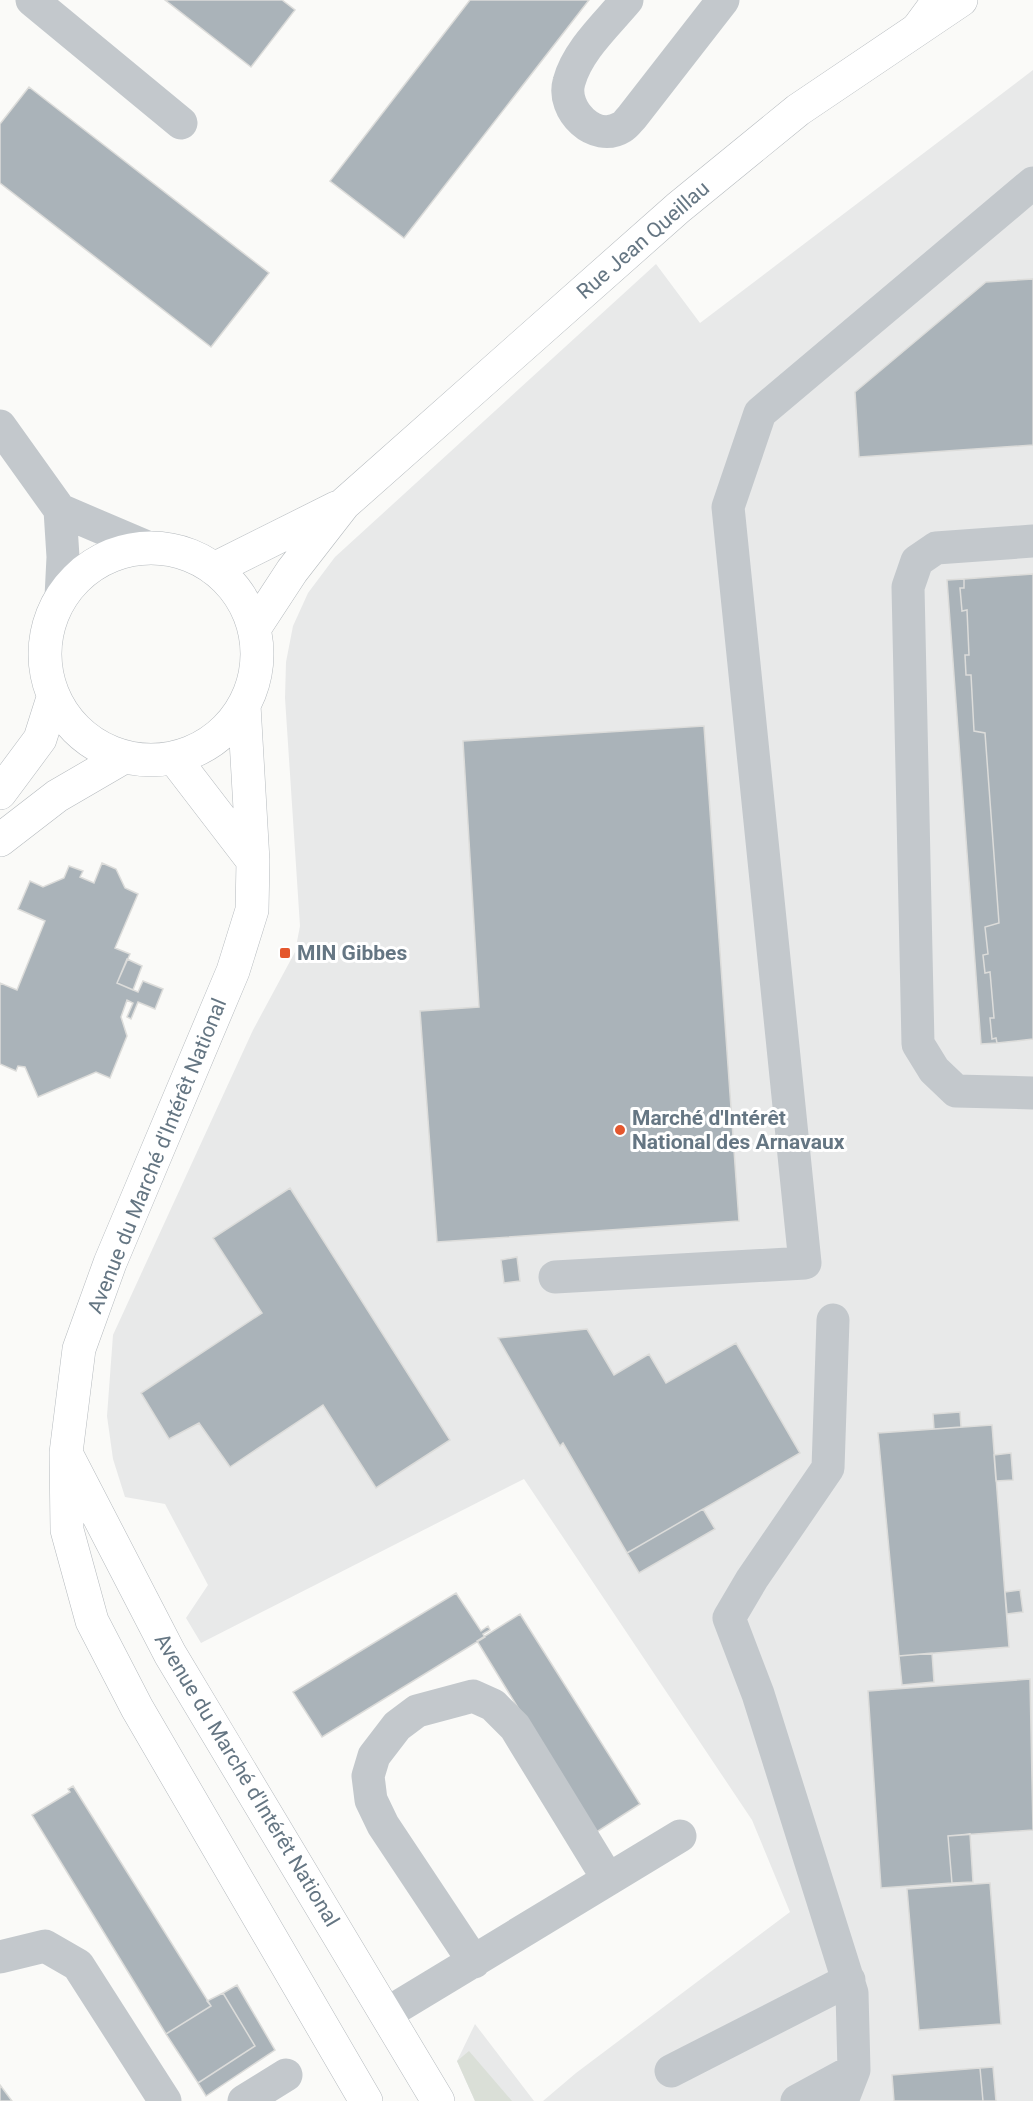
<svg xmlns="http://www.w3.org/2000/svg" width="1033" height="2101" font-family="Roboto,sans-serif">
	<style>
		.built { fill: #e8e9e9 }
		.green { fill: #dadfd7 }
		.building { fill: #aab3b9; stroke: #dcdcda; stroke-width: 1.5 }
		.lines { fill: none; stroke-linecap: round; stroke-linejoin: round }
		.major-casing { stroke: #b5babe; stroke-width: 34 }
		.highway-casing { stroke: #b4b9bd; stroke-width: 34 }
		.minor { stroke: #c3c8cc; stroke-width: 33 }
		.major { stroke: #fff; stroke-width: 33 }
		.highway { stroke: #fff; stroke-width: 33 }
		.poi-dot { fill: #e4572e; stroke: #fff; stroke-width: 2 }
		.labels { text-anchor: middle; stroke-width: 6; stroke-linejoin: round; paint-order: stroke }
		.street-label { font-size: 21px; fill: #657683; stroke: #fff }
		.poi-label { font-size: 21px; font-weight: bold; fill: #657683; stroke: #fff; text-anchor: start }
	</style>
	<rect width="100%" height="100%" fill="#fafaf8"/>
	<path class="built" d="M1033 70V2101H543L576 2073 790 1912 752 1820 524 1479 201 1643 186 1618 208 1585 165 1504 125 1497 113 1459 107 1416 113 1335 253 1030 295 952 300 926 285 698 286 662 293 626 308 593 335 557 656 264 700 323Z
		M475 2024 534 2101H475L457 2061Z"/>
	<path class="green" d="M469 2051 512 2101H475L457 2061Z"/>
	<path class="building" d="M165 0H282L295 10 251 67Z
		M470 0H589L404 238 330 181Z
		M29 87 269 273 211 347 0 183V124Z
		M1033 279V445L859 457 855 392 986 282Z
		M1033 574V1039L997 1043 996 1038 992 1039 990 1018H994L990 972 985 973 983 955 988 954 985 927 999 923 985 733 974 731 971 675H966L965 655H969L967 610 962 611 960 588H964V579Z
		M964 579V588H960L962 611 967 610 969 655H965L966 675H971L974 731 985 733 999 923 985 927 988 954 983 955 985 973 990 972 994 1018H990L992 1039 996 1038 997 1043 981 1044 947 580Z
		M704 726 739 1221 437 1242 420 1011 479 1007 463 741Z
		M102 863 116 869 125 888 138 894 115 948 130 954 117 983 138 992 143 981 163 989 155 1009 138 1002 131 1019 127 1017 133 1003 127 1000 121 1017 127 1036 110 1078 96 1072 38 1097 25 1067 18 1066 16 1071 0 1064V983L17 990 45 921 18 909 30 881 43 887 64 878 69 866 83 871 80 877 94 883Z
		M127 959 142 966 133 990 117 983Z
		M290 1188 450 1440 376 1488 323 1405 230 1467 199 1423 169 1439 141 1393 262 1313 213 1238Z
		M517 1257 520 1281 504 1283 501 1260Z
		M587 1329 614 1375 649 1354 666 1383 736 1343 800 1453 627 1553 563 1443 560 1446 498 1338Z
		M960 1412 961 1427 934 1429 933 1414Z
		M992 1425 1009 1647 899 1656 878 1433Z
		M1011 1453 1013 1480 996 1481 994 1455Z
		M703 1509 715 1529 639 1573 627 1553Z
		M1020 1590 1023 1612 1007 1614 1005 1592Z
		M456 1593 481 1631 488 1626 490 1630 483 1634 485 1637 322 1737 293 1692Z
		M520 1614 640 1804 595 1833 477 1641Z
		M932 1653 934 1682 902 1685 899 1656Z
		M1030 1679 1033 1830 948 1836 952 1883 881 1888 868 1691Z
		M73 1786 211 2006 166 2034 32 1815 70 1792 68 1789Z
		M970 1834 973 1882 952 1883 948 1836Z
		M990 1883 1001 2024 919 2030 907 1889Z
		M237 1985 275 2050 206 2096 198 2083 255 2046 223 1993Z
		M223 1993 255 2046 198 2083 166 2034 211 2006 207 2001Z
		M993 2067 996 2101H983L980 2068Z
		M980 2068 983 2101H894L892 2075Z
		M0 2085 12 2101H0Z"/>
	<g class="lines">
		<g class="major-casing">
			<path id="major" d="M45 654a106 106 0 1 1 212 0a106 106 0 1 1-212 0Z
				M214 569 336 508
				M254 629 292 571 344 504 678 208 798 110 961 0
				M244 705 253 861 252 910 233 971 110 1263 79 1349 66 1453 67 1530 92 1621 137 1708 366 2101
				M174 758 253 861
				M0 793 40 739 53 698
				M0 840 57 796 124 757
				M68 1457 170 1654 438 2101"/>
		</g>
		<g class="highway-casing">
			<path id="highway" d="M919 27 939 0"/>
		</g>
		<path class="minor" d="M32 0 181 123
			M627 0C607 24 577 51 569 82 561 110 595 144 622 127 626 125 629 120 632 117L723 0
			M0 426 60 510 149 548
			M60 510 63 557 61 597
			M1033 541 936 548 917 561 908 587 918 1044 934 1070 956 1091 1033 1093
			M555 1277 805 1263 728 507 760 413 1033 183
			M833 1320 828 1468 752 1579 729 1618 758 1694 852 1993 854 2070 842 2101
			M0 1957 45 1946 78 1965 165 2101
			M474 1962 383 1825 371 1800 368 1776 374 1756 397 1726 417 1711 473 1696 493 1705 515 1727 608 1879
			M386 2014 680 1836
			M671 2071 849 1980
			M244 2101 286 2075
			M797 2101 854 2070"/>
		<use href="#major" class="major"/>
		<use href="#highway" class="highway"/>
	</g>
	<g class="poi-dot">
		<rect x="279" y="947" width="12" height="12" rx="3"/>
		<circle cx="620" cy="1130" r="6"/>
	</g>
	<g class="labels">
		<g class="street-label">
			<text transform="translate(643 240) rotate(-41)" y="7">Rue Jean Queillau</text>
			<text transform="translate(157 1156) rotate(-68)" y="7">Avenue du Marché d'Intérêt National</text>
			<text transform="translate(247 1780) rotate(59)" y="7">Avenue du Marché d'Intérêt National</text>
		</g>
		<g class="poi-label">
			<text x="297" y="960">MIN Gibbes</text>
			<text x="632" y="1125">Marché d'Intérêt<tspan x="632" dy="24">National des Arnavaux</tspan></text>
		</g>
	</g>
</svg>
